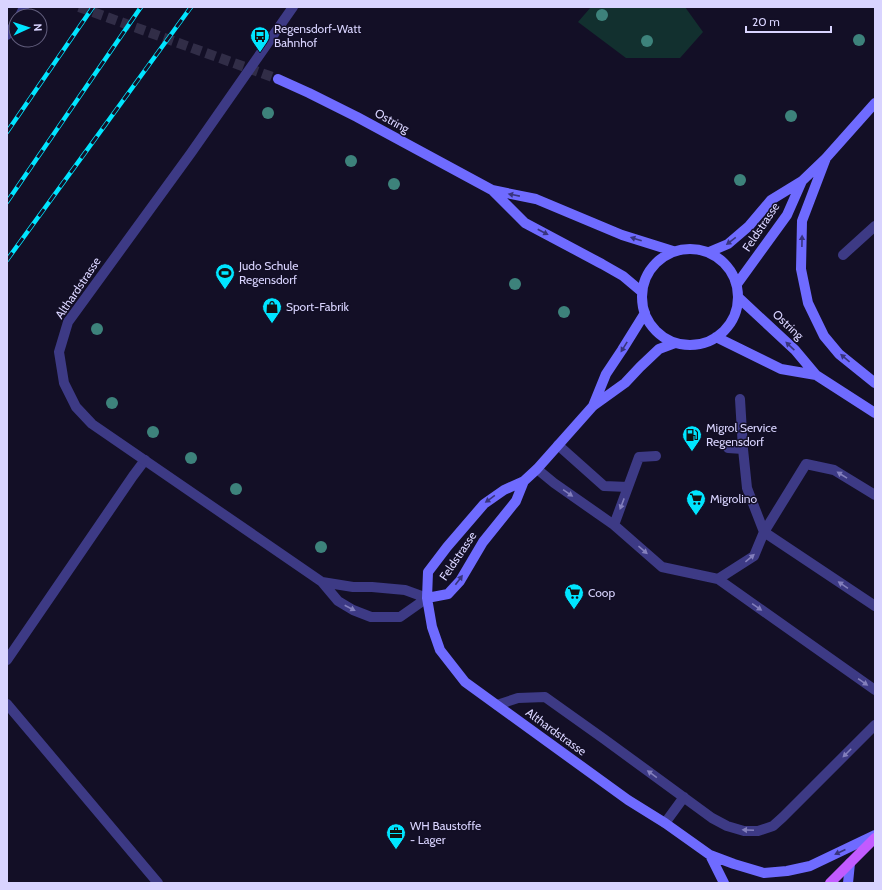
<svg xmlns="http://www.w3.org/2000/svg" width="882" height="890" font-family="Cabin,sans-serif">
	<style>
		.green { fill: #12302f }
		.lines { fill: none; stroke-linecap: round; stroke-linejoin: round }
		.secondary-tunnel { stroke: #312d47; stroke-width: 10; stroke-dasharray: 10 5; stroke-linecap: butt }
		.service { stroke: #3d3a85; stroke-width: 10 }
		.minor { stroke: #3d3a85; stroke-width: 10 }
		.secondary { stroke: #6f6bff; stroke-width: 10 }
		.primary { stroke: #c25bff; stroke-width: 10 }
		.rail-casing { stroke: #00e5ff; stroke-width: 4.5 }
		.rail { stroke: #130f26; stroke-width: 3; stroke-dasharray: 9; stroke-linecap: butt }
		.tree { fill: #3d827b }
		.oneway { fill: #38347d }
		.oneway2 { fill: #837fbc }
		.labels { text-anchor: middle; stroke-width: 3; stroke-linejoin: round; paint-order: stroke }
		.poi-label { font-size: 12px; fill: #d9d4ff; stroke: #130f26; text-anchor: start }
		.street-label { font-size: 12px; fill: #d9d4ff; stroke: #130f26 }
	</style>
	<rect width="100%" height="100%" fill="#130f26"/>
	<path class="green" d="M591 7H685L703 32 680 58H626L578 22Z"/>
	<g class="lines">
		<path class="secondary-tunnel" d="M79 7 278 79"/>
		<path class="service" d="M843 255 875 226
			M740 399 743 449
			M558 445 604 486 628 487
			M537 469 554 483 614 525 662 567 718 579 875 690
			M875 495 834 470 806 464 764 532 875 606
			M614 525 639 457 656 456
			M718 579 754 556 764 532 747 488 743 449 728 448
			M7 660 133 476 145 460
			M7 704 158 883
			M497 705 518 698 545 697 604 739 712 818 727 826 744 831H758L773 826 783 817 875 725
			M665 823 684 797"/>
		<path class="minor" d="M293 7 191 153 68 322 59 352 64 383 76 407 92 424 322 582 338 601 353 610 371 617H400L427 598
			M20 16 24 7
			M7 35 16 23
			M322 582 353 587H372L405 590 427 598"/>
		<path class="secondary" d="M278 79 309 93 357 117 492 190 525 223 602 264 623 276 642 292
			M826 158 802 221 801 269 808 303 824 336 839 354 875 383
			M492 190 536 199 622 235 673 251
			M642 297a48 48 0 1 1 96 0a48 48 0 1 1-96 0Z
			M709 252 728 244 749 226 771 200 802 181 826 158 875 103
			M737 284 787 215 802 181
			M739 298 795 350 816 375 875 413
			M716 337 781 369 816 375
			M593 406 606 374 622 350 645 313
			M524 481 504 490 484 504 447 547 428 572 427 598 432 627 440 650 465 682 628 800 665 823 710 855 734 864 764 873 787 871 810 866 875 835
			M427 598 448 594 460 581 483 542 516 501 524 481 537 469 593 406 625 383 640 367 659 349 675 343
			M710 855 724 883
			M848 883 850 863"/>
		<path class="primary" d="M830 883 875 838"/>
		<g class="rail-casing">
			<path id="rail" d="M7 132 93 7
				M7 202 141 7
				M7 260 191 7"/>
		</g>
		<use href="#rail" class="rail"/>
	</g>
	<g class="tree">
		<circle cx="602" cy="15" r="6"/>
		<circle cx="859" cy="40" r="6"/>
		<circle cx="647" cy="41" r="6"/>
		<circle cx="268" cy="113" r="6"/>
		<circle cx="791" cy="116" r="6"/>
		<circle cx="351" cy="161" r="6"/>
		<circle cx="740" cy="180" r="6"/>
		<circle cx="394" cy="184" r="6"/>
		<circle cx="515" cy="284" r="6"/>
		<circle cx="564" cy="312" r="6"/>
		<circle cx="97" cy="329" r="6"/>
		<circle cx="112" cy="403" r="6"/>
		<circle cx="153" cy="432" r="6"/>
		<circle cx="191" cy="458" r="6"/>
		<circle cx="236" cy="489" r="6"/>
		<circle cx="321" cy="547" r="6"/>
	</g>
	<defs><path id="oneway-solid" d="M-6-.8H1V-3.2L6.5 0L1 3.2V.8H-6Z"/></defs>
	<g class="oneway">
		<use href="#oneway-solid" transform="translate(514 195) rotate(-169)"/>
		<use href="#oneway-solid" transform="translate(543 232) rotate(28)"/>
		<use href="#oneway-solid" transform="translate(636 239) rotate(-162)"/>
		<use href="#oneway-solid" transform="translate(731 241) rotate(143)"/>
		<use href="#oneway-solid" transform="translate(802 241) rotate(-89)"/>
		<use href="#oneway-solid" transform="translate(790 346) rotate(-137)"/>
		<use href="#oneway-solid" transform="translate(624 347) rotate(122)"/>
		<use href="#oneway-solid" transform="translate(845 358) rotate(-140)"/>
		<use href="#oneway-solid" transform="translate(490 499) rotate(144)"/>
		<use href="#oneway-solid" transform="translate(459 580) rotate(-53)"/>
		<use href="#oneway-solid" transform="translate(840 852) rotate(155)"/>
	</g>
	<g class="oneway2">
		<use href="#oneway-solid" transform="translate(842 475) rotate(-148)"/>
		<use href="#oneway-solid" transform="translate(568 493) rotate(35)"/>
		<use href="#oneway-solid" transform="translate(622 504) rotate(111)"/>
		<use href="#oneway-solid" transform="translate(643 550) rotate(41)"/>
		<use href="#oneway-solid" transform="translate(750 558) rotate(-40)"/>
		<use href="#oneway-solid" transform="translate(843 585) rotate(-146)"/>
		<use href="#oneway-solid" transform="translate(757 607) rotate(35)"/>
		<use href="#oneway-solid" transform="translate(350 608) rotate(27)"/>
		<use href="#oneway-solid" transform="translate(863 682) rotate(35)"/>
		<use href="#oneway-solid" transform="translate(847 753) rotate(135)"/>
		<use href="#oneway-solid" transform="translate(652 774) rotate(-144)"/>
		<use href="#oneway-solid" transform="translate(748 830) rotate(-178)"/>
	</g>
	<defs>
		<g id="bus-pin" transform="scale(1)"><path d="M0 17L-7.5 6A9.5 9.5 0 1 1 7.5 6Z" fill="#00e5ff" stroke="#130f26"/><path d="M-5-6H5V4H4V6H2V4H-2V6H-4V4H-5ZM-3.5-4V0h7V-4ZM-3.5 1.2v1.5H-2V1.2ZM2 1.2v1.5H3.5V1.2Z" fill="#111"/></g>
		<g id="stadium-pin" transform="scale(1)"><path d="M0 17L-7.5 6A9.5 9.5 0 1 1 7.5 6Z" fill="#00e5ff" stroke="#130f26"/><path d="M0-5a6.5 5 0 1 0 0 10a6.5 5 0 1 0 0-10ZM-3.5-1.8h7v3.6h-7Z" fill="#111"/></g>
		<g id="shop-pin" transform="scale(1)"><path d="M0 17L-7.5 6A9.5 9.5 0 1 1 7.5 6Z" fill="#00e5ff" stroke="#130f26"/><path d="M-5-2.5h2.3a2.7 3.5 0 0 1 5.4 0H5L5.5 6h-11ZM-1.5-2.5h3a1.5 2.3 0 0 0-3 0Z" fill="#111"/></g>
		<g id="fuel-pin" transform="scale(1)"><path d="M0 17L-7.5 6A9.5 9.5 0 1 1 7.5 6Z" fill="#00e5ff" stroke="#130f26"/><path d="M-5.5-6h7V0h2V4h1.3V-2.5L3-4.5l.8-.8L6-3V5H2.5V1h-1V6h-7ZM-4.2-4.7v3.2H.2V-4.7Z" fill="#111"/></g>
		<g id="supermarket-pin" transform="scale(1)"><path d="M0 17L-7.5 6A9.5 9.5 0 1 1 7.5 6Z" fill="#00e5ff" stroke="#130f26"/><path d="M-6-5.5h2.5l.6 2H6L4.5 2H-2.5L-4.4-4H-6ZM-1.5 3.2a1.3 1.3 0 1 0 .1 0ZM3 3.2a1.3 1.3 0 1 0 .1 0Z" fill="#111"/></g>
		<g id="office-pin" transform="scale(1)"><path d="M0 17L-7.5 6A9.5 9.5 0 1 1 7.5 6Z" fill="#00e5ff" stroke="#130f26"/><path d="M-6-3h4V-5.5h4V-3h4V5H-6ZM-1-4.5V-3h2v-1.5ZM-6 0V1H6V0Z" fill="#111"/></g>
	</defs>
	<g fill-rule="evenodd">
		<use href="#bus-pin" x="260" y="36"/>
		<use href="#stadium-pin" x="225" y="273"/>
		<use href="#shop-pin" x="272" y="307"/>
		<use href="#fuel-pin" x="692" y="435"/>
		<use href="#supermarket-pin" x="696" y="499"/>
		<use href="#supermarket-pin" x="574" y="593"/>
		<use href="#office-pin" x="396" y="833"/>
	</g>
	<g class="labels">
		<g class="poi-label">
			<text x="274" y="33">Regensdorf-Watt<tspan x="274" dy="14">Bahnhof</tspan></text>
			<text x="239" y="270">Judo Schule<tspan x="239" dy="14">Regensdorf</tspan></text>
			<text x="286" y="311">Sport-Fabrik</text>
			<text x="706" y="432">Migrol Service<tspan x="706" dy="14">Regensdorf</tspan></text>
			<text x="710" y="503">Migrolino</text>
			<text x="588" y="597">Coop</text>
			<text x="410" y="830">WH Baustoffe<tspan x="410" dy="14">- Lager</tspan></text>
		</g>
		<g class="street-label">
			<text transform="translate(392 121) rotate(29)" y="4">Ostring</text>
			<text transform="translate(761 227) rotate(-56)" y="4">Feldstrasse</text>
			<text transform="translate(78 288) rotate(-56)" y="4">Althardstrasse</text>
			<text transform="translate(788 325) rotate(43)" y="4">Ostring</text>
			<text transform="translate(458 556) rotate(-56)" y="4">Feldstrasse</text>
			<text transform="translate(556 732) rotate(36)" y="4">Althardstrasse</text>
		</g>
	</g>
	<rect width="882" height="890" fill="none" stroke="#d9d4ff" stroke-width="16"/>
	<g transform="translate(28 28) rotate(87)"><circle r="19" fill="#130f26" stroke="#625e7d"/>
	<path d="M0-3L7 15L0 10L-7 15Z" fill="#00e5ff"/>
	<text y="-6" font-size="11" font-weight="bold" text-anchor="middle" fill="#d9d4ff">N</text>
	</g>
	<path d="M746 26v6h85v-6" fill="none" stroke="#d9d4ff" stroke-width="2"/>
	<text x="752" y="26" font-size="12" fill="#d9d4ff" stroke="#130f26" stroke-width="3" paint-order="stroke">20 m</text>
</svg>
